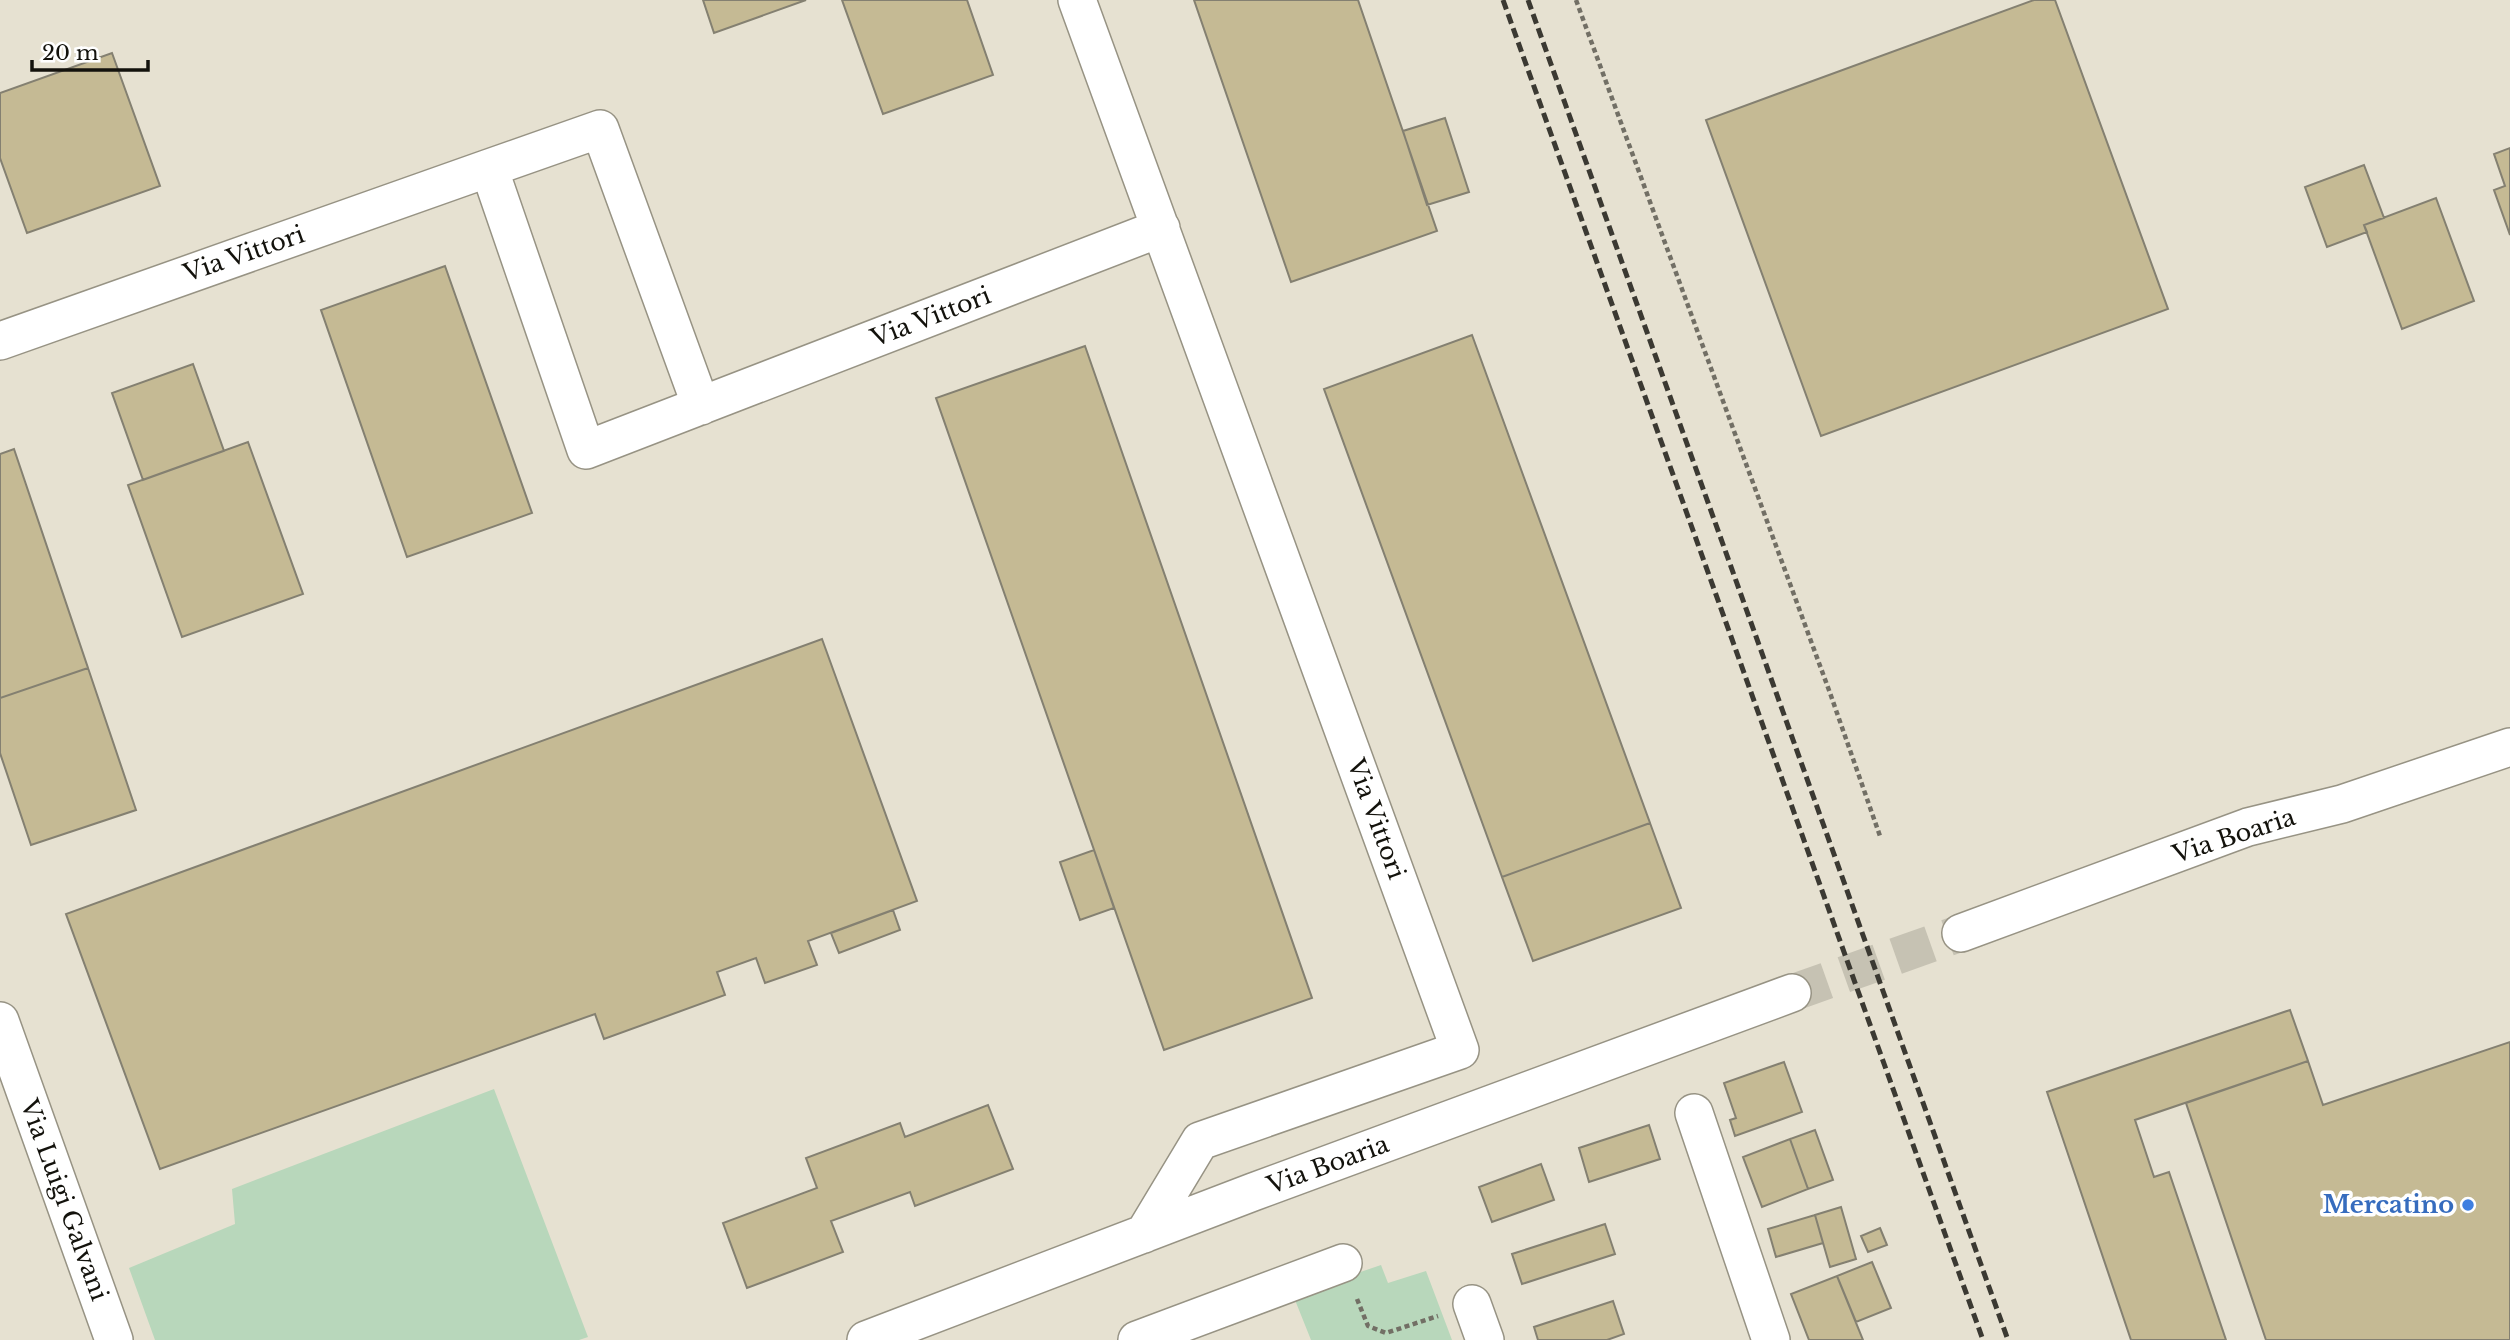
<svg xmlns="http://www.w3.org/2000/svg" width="2510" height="1340" font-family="'Libre Baskerville',serif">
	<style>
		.green { fill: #b8d7bb }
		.building { fill: #c5ba94; stroke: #848071; stroke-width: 2 }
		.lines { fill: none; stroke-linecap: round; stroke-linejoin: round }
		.minor-tunnel { stroke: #c6c2b3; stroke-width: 37; stroke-dasharray: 37 18; stroke-linecap: butt }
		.minor-casing { stroke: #979384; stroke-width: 40 }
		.path { stroke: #726f65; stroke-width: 4.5; stroke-dasharray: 5 3.5; stroke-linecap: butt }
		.minor { stroke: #fff; stroke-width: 37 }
		.rail { stroke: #3b3932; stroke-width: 5; stroke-dasharray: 10 5; stroke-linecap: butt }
		.shop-dot { fill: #3f7fe0; stroke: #fff; stroke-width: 2.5 }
		.labels { text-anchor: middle; stroke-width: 7; stroke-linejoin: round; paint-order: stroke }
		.street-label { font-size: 24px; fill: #13120c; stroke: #fff }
		.shop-label { font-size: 24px; font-weight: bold; fill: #366cbe; stroke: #fff; text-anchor: end }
	</style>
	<rect width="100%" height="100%" fill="#e6e1d1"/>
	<path class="green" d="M494 1089 588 1337 579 1340H155L129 1268 235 1224 232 1189Z
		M1381 1265 1388 1283 1426 1271 1452 1340H1311L1293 1295Z"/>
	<path class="building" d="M703 0H806L714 33Z
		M842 0H967L993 75 883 114Z
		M1194 0H1358L1437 231 1291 282Z
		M2034 0H2055L2168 309 1821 436 1706 120Z
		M112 53 160 186 27 233 0 158V93Z
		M1445 118 1469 192 1427 205 1403 131Z
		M2510 148V235L2494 190 2505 186 2494 154Z
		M2364 165 2384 218 2364 225 2367 232 2327 247 2305 187Z
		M2436 198 2474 301 2402 329 2364 225Z
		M445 266 532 513 407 557 321 310Z
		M1472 335 1650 823 1502 877 1324 389Z
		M1085 346 1312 998 1164 1050 936 398Z
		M193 364 224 451 143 480 112 393Z
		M248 442 303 594 182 637 128 485Z
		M14 449 88 668 0 698V454Z
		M822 639 917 901 808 941 817 965 765 983 756 958 717 972 725 995 604 1039 595 1014 160 1169 66 914Z
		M88 668 136 810 31 845 0 753V698Z
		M1650 823 1681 908 1533 961 1502 877Z
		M1094 850 1114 908 1080 920 1060 862Z
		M893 910 900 930 839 953 831 933Z
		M2290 1010 2308 1061 2135 1120 2154 1177 2169 1172 2226 1340H2131L2047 1092Z
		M2510 1042V1340H2266L2186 1103 2308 1061 2323 1105Z
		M1784 1062 1802 1112 1735 1136 1730 1120 1736 1118 1724 1083Z
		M988 1105 1013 1169 915 1206 910 1192 831 1221 843 1252 747 1288 723 1223 817 1188 806 1158 900 1123 905 1137Z
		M1649 1125 1660 1159 1589 1182 1579 1148Z
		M1815 1130 1833 1180 1808 1189 1790 1139Z
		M1790 1139 1808 1189 1762 1207 1743 1157Z
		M1541 1164 1554 1200 1492 1222 1479 1187Z
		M1841 1207 1856 1259 1830 1267 1815 1215Z
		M1815 1215 1823 1243 1776 1257 1768 1229Z
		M1605 1224 1615 1254 1522 1284 1512 1254Z
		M1880 1228 1887 1245 1868 1252 1861 1236Z
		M1872 1262 1891 1308 1856 1322 1837 1276Z
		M1837 1276 1863 1340H1809L1791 1294Z
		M1613 1301 1624 1334 1607 1340H1538L1534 1327Z"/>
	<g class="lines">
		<path class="minor-tunnel" d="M1792 993 1961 933"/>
		<g class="minor-casing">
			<path id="minor" d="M1077 0 1460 1050 1200 1141 1144 1234
				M489 168 600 129 701 406
				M0 341 489 168 586 450 1161 228
				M1961 933 2248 827 2342 804 2510 747
				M0 1021 114 1340
				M1694 1113 1771 1340
				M1472 1304 1485 1340
				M866 1340 1253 1192 1792 993
				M1137 1340 1343 1263"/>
		</g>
		<path class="path" d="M1576 0 1830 693 1880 836
			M1357 1299 1368 1326 1386 1333 1438 1316"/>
		<use href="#minor" class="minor"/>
		<path class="rail" d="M1503 0 1983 1340
			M1528 0 2008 1340"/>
	</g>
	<circle class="shop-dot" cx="2468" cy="1205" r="7"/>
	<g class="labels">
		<g class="street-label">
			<text transform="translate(244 254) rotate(-19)" y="8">Via Vittori</text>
			<text transform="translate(931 317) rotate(-21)" y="8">Via Vittori</text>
			<text transform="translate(1376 819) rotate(70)" y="8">Via Vittori</text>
			<text transform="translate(2234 836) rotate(-18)" y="8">Via Boaria</text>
			<text transform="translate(1328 1165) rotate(-20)" y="8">Via Boaria</text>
			<text transform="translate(64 1200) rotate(70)" y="8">Via Luigi Galvani</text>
		</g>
		<g class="shop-label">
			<text x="2454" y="1213">Mercatino</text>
		</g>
	</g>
	<path d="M32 60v10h116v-10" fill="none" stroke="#13120c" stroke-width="3.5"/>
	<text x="42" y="60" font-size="21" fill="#13120c" stroke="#ffffff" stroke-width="5" paint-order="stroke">20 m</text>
</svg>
